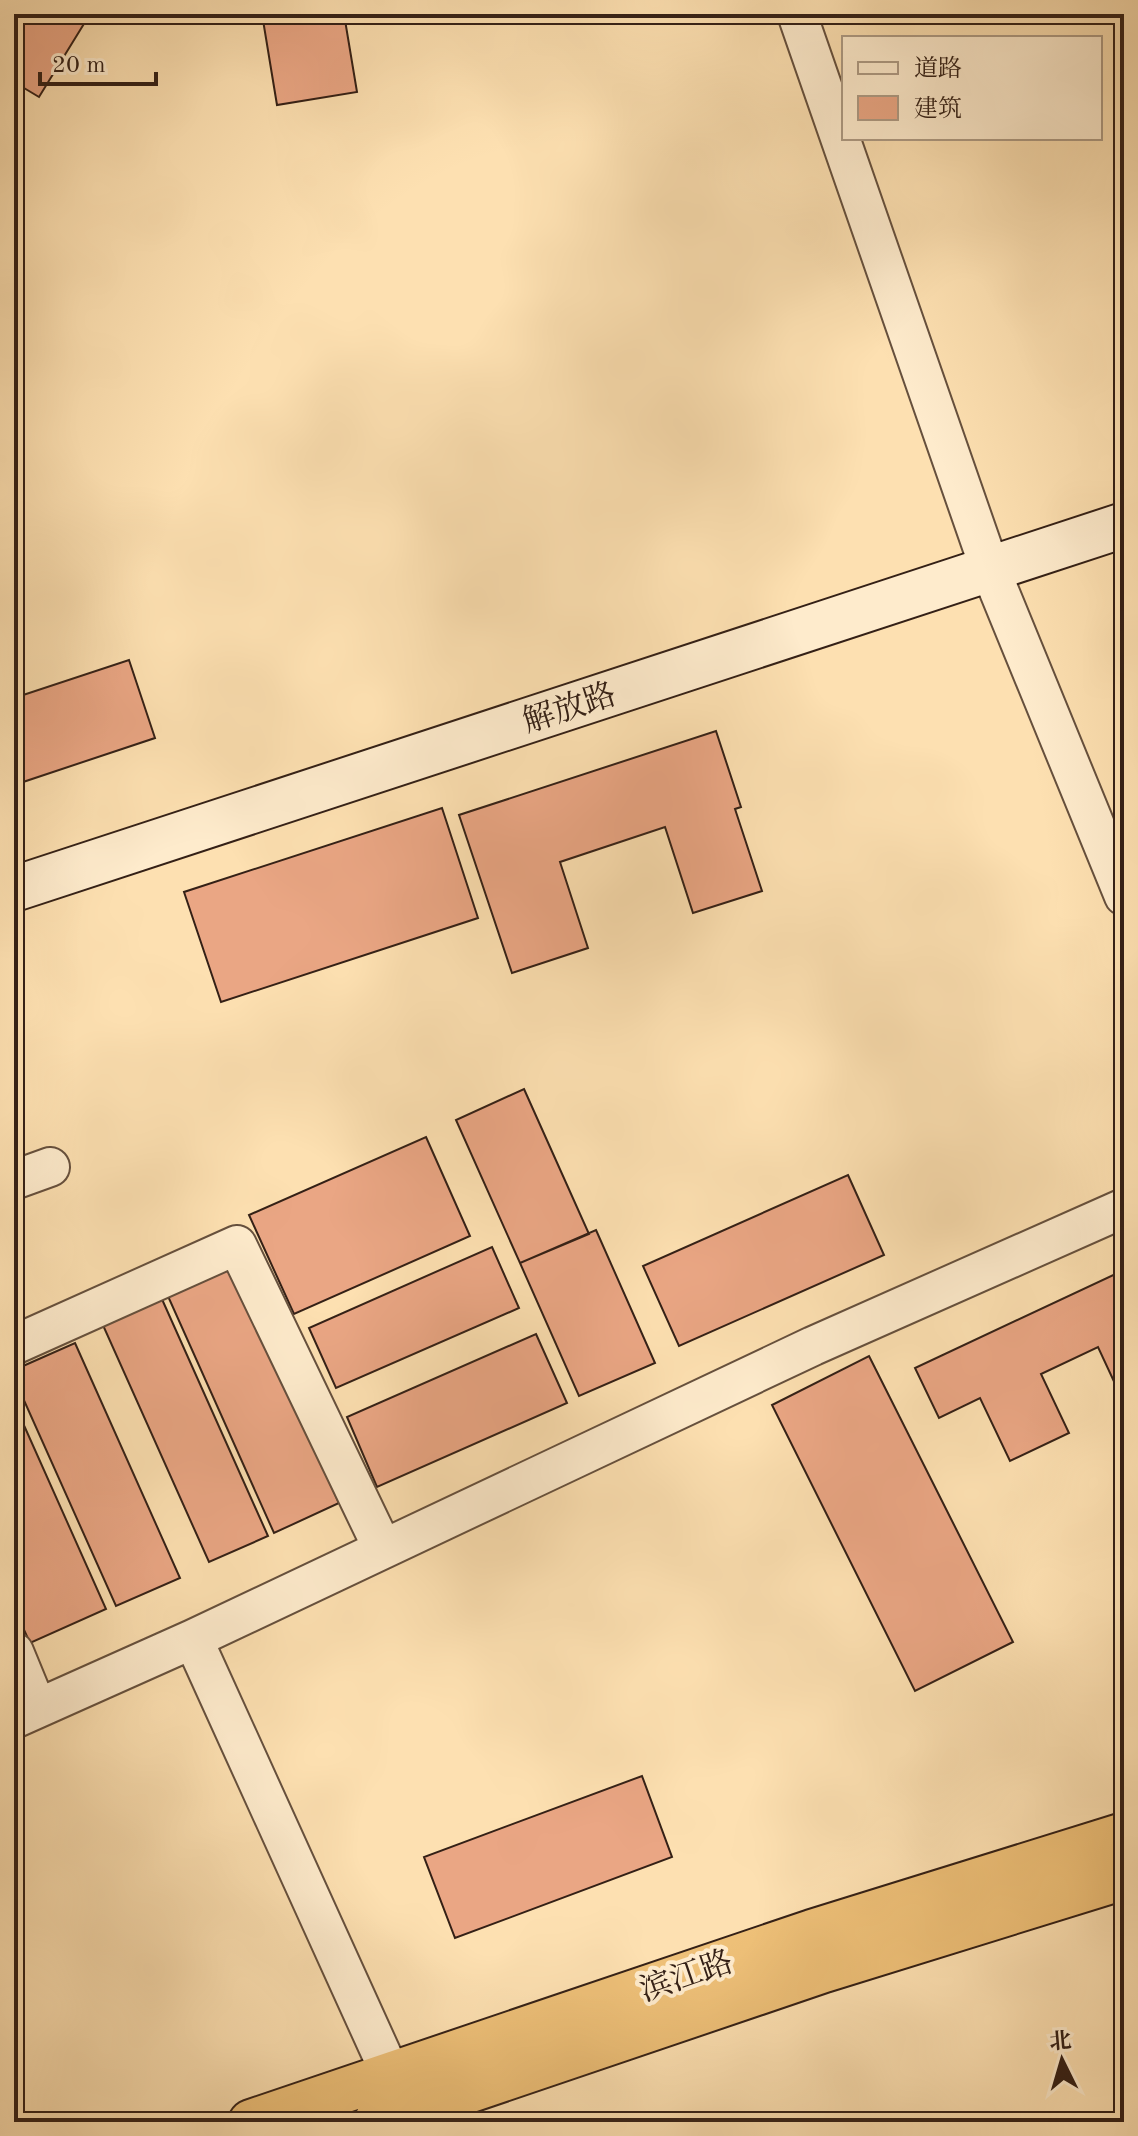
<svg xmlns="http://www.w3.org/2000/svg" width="1138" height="2136" font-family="'Old Standard TT','Noto Serif SC',serif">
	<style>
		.building { fill: #eaa684; stroke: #342016; stroke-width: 2 }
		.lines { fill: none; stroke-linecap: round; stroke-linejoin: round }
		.street-casing { stroke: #66503d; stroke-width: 42 }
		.secondary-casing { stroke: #342016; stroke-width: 48 }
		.highway-casing { stroke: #342016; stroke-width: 48 }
		.street { stroke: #feebcc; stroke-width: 38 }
		.secondary { stroke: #feebcc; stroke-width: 44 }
		.highway { stroke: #eec078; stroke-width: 44 }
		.labels { text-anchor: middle; stroke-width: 8; stroke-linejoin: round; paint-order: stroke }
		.street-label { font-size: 32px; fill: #342016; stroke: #feebcc }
	</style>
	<rect width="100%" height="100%" fill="#fde0b1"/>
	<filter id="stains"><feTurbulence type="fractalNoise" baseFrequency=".0025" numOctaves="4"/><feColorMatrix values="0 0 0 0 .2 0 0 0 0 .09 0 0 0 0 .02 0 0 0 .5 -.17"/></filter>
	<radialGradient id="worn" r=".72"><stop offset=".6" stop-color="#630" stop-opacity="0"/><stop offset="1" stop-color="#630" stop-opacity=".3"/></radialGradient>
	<path class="building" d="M14 14H90L39 97 14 82Z
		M262 14H344L357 92 277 105Z
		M129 660 155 738 14 785V698Z
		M716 731 741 807 735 809 762 891 693 913 665 827 560 862 588 948 512 973 459 815Z
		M442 808 478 918 221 1002 184 892Z
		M524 1089 589 1234 520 1263 456 1120Z
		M426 1137 470 1236 294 1314 249 1215Z
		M848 1175 884 1255 679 1346 643 1266Z
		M596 1230 655 1363 579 1396 520 1263Z
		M492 1247 519 1308 336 1388 309 1328Z
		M232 1265 339 1503 274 1533 167 1294Z
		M1124 1270V1403L1098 1347 1041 1374 1069 1433 1010 1461 980 1398 939 1418 915 1368Z
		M161 1297 268 1536 209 1562 102 1323Z
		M536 1334 567 1403 377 1487 347 1417Z
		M75 1343 180 1578 116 1606 14 1378V1370Z
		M869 1356 1013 1642 915 1691 772 1405Z
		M14 1403 106 1609 30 1643 14 1608Z
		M642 1776 672 1857 455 1938 424 1857Z"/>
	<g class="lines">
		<g class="street-casing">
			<path id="street" d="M797 14 990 569 1124 896
				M14 1180 50 1167
				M14 1345 237 1245 383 1549
				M193 1639 391 2075
				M14 1652 37 1708
				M14 1719 193 1639 813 1346 1124 1208"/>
		</g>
		<g class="secondary-casing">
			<path id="secondary" d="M14 889 1124 525"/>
		</g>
		<g class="highway-casing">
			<path id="highway" d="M251 2122 812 1932 1124 1835
				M376 2122 824 1970 1124 1877"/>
		</g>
		<use href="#street" class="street"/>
		<use href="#secondary" class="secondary"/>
		<use href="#highway" class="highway"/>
	</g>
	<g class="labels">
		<g class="street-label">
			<text transform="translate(569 707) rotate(-18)" y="11">解放路</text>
			<text transform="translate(686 1975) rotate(-19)" y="11">滨江路</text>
		</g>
	</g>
	<rect width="1138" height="2136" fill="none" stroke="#fde0b1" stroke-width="48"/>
	<rect x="16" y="16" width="1106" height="2104" fill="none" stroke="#342016" stroke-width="4"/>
	<rect x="24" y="24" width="1090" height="2088" fill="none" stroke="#342016" stroke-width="2"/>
	<rect x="842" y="36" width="260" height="104" fill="#feebcc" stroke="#ad9a83" stroke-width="2"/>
	<rect x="858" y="62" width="40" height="12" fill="#feebcc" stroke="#ad9a83" stroke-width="2"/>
	<text x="914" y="76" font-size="24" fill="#342016">道路</text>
	<rect x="858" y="96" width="40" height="24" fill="#eaa684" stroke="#ad9a83" stroke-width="2"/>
	<text x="914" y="116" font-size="24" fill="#342016">建筑</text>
	<g transform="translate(1062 2060) rotate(355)" stroke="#feebcc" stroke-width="6" paint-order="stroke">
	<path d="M0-6L14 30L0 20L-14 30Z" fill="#342016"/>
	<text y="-12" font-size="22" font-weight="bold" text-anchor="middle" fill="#342016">北</text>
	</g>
	<path d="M40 72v12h116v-12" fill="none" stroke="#342016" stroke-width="4"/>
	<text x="52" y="72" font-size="24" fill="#342016" stroke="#feebcc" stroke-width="6" paint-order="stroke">20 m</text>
	<rect width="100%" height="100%" filter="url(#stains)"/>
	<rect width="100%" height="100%" fill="url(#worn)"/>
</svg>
